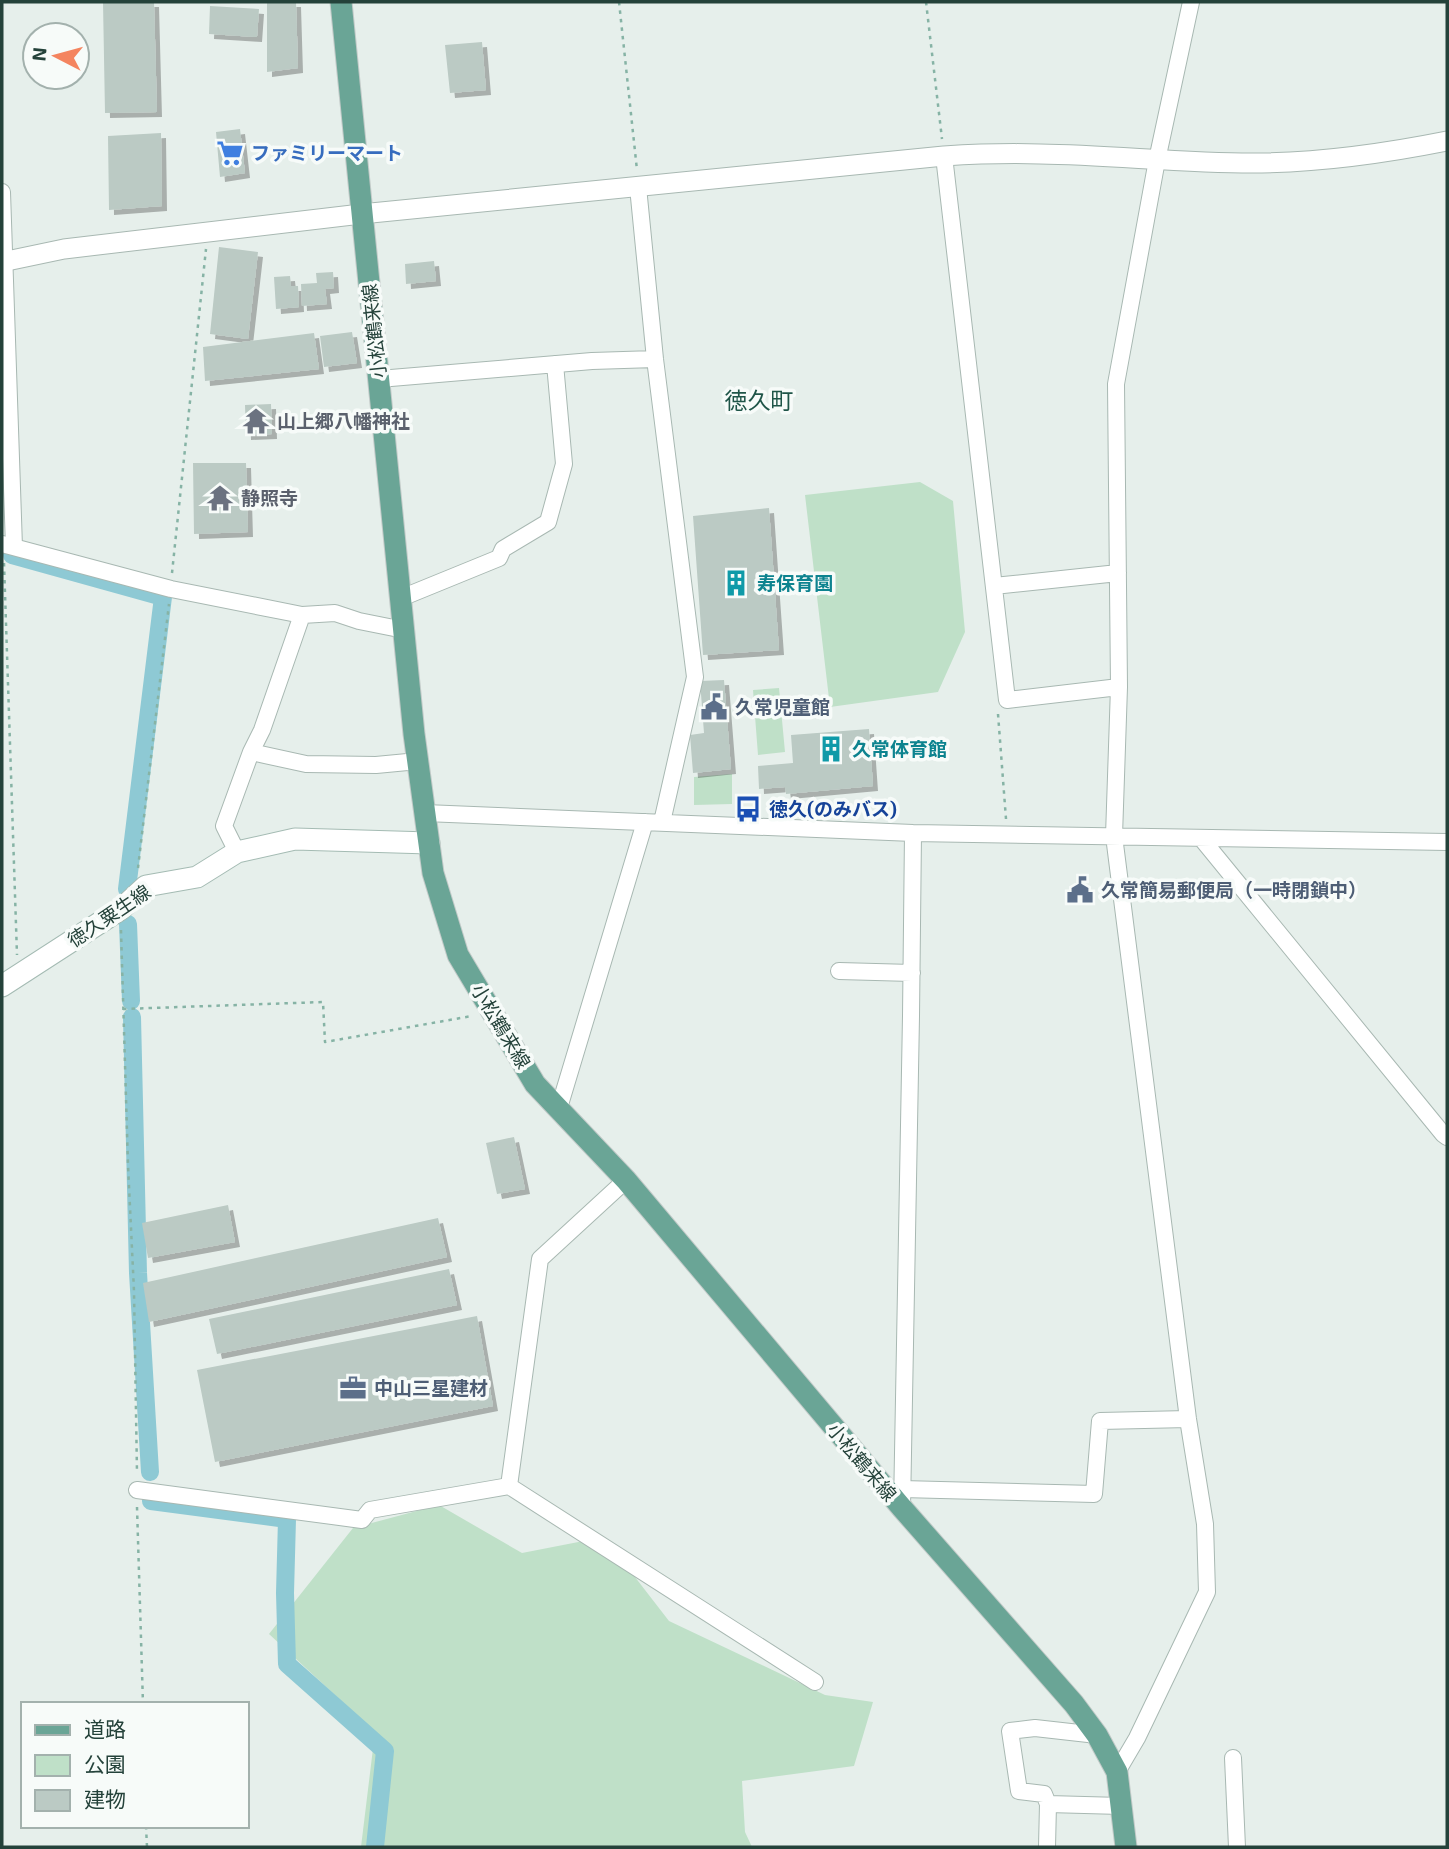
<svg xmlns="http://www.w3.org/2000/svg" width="1449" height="1849" font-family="'Exo 2','Noto Sans JP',sans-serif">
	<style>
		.green { fill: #bfe0c8 }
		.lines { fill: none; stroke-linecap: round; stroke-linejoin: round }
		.canal { stroke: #8ec9d4; stroke-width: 18 }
		.building { fill: #bbcac4; filter: url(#shadow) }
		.minor-casing { stroke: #a8b8b2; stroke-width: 18 }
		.tertiary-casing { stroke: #a8b8b2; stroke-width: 21 }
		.secondary-casing { stroke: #a4bbb3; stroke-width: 23 }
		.primary-casing { stroke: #c2cac8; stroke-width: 23 }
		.path { stroke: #86b3a5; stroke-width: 2.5; stroke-dasharray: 3.5 5; stroke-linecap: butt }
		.minor { stroke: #fff; stroke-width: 16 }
		.tertiary { stroke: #fff; stroke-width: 19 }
		.secondary { stroke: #fff; stroke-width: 21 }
		.primary { stroke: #6aa596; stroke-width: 21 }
		.labels { text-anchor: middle; stroke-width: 7; stroke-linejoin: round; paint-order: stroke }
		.shop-label { font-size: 19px; font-weight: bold; fill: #366cbe; stroke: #f7fbf9; text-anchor: start }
		.street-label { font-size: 19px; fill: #24423a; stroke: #f7fbf9 }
		.worship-label { font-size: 19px; font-weight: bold; fill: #5b616d; stroke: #f7fbf9; text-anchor: start }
		.culture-label { font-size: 19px; font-weight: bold; fill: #0d838f; stroke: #f7fbf9; text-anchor: start }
		.service-label { font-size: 19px; font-weight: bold; fill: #4e5e75; stroke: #f7fbf9; text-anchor: start }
		.transit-label { font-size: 19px; font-weight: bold; fill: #164399; stroke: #f7fbf9; text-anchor: start }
		.quarter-label { font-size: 23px; fill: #1f5548; stroke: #f7fbf9 }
	</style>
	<defs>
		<filter id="shadow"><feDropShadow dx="5" dy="5" stdDeviation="0" flood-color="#0004"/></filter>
	</defs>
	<rect width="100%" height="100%" fill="#e6efeb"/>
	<path class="green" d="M920 482 953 501 965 632 938 692 830 707 805 495Z
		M779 688 785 752 758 755 753 690Z
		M732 774V804L694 805V777Z
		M439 1505 522 1553 604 1537 669 1621 825 1695 873 1702 854 1766 742 1781 745 1832 752 1847H361L375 1732 269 1634 353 1528Z"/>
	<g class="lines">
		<path class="canal" d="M12 555 163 597 127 889
			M128 924 131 1001
			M132 1017 138 1273 150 1472
			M151 1501 287 1519 285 1593 287 1664 385 1751 375 1847"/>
	</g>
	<path class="building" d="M103 2H154L157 112 105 113Z
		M267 2H296L298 68 267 72Z
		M210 6 259 9 257 37 209 34Z
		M482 42 486 90 450 93 445 45Z
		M240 129 245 173 220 177 216 132Z
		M161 133 162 206 109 210 108 136Z
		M219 247 258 252 248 339 210 334Z
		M434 261 436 281 406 284 405 264Z
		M333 272 334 288 325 289 327 304 302 306 301 284 317 283 316 273Z
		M290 276 291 286H298L299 307 276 309 274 277Z
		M352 332 357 363 324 367 320 336Z
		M314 333 319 369 205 381 203 347Z
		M271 404 272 434 246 435 245 405Z
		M193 463H246L248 532 194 534Z
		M769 508 779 650 703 655 693 516Z
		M724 680 731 769 693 773 690 735 704 733 700 681Z
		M869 729 873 786 786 794 785 787 759 789 758 766 793 763 791 735Z
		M514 1137 525 1189 497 1194 486 1143Z
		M228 1205 235 1242 148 1258 142 1223Z
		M438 1218 447 1257 149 1322 143 1283Z
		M449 1269 457 1305 217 1354 209 1319Z
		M477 1316 493 1406 215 1462 197 1370Z"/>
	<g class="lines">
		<g class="minor-casing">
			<path id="minor" d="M944 156 1007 700 1119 687
				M638 187 655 359 695 677 662 822
				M2 192 14 547
				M379 379 592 361 655 359
				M2 544 171 589 302 615 335 613 359 621 404 630
				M994 586 1118 573
				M401 598 499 558 503 549 548 522 564 464 555 364
				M251 752 306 764 376 765 418 761
				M425 813 913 833 1447 842
				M1201 838 1443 1134 1447 1137
				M237 852 224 826 251 752 262 730 302 615
				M839 971 912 973
				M559 1108 645 822
				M509 1486 540 1259 626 1180
				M902 1489 1094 1494 1100 1421 1188 1419
				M137 1490 362 1520 370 1510 509 1486 815 1682
				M902 1508 911 1016 913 833
				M1233 1758 1237 1847
				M1117 1772 1137 1738 1207 1592 1205 1524 1188 1419 1114 836 1119 687 1116 384 1157 160 1191 2
				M1048 1804 1121 1806
				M1047 1847 1048 1804 1044 1794 1019 1791 1010 1731 1035 1728 1097 1735"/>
		</g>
		<g class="tertiary-casing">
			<path id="tertiary" d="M2 262 64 249 361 214 944 156C976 154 1008 153 1040 154 1111 155 1181 163 1252 163 1318 163 1382 154 1447 141"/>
		</g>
		<g class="secondary-casing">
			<path id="secondary" d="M2 986 121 909 146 886 197 877 237 852 295 839 429 843"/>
		</g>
		<g class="primary-casing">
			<path id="primary" d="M341 2 414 734 433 873 458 955 535 1084 626 1180 902 1508 1074 1704 1097 1735 1117 1772 1126 1847"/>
		</g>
		<path class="path" d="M619 2 637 170
			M926 2 942 139
			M4 563 17 955
			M172 573 206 249
			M998 714 1006 819
			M138 868 169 604
			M121 930 128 1165 134 1291 137 1473
			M123 1009 323 1002 325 1042 472 1016
			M137 1507 143 1704
			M146 1826 147 1847"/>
		<use href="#minor" class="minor"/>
		<use href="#tertiary" class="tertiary"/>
		<use href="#secondary" class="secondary"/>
		<use href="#primary" class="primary"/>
	</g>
	<defs>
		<g id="supermarket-bare" transform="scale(2.1)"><path d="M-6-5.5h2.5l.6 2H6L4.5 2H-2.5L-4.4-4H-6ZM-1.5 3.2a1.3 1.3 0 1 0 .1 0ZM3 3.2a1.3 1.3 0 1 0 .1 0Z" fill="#3f7fe0" stroke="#f7fbf9" stroke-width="2.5" paint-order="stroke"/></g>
		<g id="temple-bare" transform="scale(2.1)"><path d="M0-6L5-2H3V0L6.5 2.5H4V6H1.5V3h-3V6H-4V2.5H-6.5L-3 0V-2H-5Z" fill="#6b7280" stroke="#f7fbf9" stroke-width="2.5" paint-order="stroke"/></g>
		<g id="building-bare" transform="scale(2.1)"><path d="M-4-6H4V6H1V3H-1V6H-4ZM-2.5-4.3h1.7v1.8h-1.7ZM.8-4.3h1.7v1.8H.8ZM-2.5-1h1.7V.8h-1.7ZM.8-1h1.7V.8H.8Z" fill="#0f9aa8" stroke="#f7fbf9" stroke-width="2.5" paint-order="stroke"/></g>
		<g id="civic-bare" transform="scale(2.1)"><path d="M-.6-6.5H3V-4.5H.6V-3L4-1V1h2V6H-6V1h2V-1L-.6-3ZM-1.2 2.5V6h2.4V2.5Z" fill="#5c6f8a" stroke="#f7fbf9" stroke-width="2.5" paint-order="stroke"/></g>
		<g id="bus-bare" transform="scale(2.1)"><path d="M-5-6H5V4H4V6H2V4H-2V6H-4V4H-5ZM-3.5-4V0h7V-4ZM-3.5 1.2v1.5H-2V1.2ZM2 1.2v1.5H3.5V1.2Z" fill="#1a4fb4" stroke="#f7fbf9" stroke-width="2.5" paint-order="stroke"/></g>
		<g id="office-bare" transform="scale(2.1)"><path d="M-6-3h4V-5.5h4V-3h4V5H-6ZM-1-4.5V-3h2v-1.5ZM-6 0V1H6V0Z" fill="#5c6f8a" stroke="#f7fbf9" stroke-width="2.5" paint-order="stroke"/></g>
	</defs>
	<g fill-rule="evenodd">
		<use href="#supermarket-bare" x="230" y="153"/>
		<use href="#temple-bare" x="256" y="421"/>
		<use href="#temple-bare" x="220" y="498"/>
		<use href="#building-bare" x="736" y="583"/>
		<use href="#civic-bare" x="714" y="707"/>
		<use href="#building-bare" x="831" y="749"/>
		<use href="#bus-bare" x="748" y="809"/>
		<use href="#civic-bare" x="1080" y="890"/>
		<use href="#office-bare" x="353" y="1388"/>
	</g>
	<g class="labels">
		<g class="shop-label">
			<text x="251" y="160">ファミリーマート</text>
		</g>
		<g class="street-label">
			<text transform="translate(374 331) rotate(-96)" y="7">小松鶴来線</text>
			<text transform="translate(109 916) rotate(-34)" y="7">徳久粟生線</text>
			<text transform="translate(501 1026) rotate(59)" y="7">小松鶴来線</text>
			<text transform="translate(862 1462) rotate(50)" y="7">小松鶴来線</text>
		</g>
		<g class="worship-label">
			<text x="277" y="428">山上郷八幡神社</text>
			<text x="241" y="505">静照寺</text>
		</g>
		<g class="culture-label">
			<text x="757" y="590">寿保育園</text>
			<text x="852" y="756">久常体育館</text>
		</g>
		<g class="service-label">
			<text x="735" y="714">久常児童館</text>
			<text x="1101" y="897">久常簡易郵便局（一時閉鎖中）</text>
			<text x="374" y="1395">中山三星建材</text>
		</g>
		<g class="transit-label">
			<text x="769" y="816">徳久(のみバス)</text>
		</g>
		<g class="quarter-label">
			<text x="759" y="409">徳久町</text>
		</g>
	</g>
	<rect width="1449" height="1849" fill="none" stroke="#24423a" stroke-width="7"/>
	<rect x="21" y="1702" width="228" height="126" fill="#f7fbf9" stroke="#a3b1ad" stroke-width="2"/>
	<rect x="35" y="1725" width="35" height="10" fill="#6aa596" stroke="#a3b1ad" stroke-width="2"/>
	<text x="84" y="1737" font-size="21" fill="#24423a">道路</text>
	<rect x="35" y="1755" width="35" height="21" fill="#bfe0c8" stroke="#a3b1ad" stroke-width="2"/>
	<text x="84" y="1772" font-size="21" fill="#24423a">公園</text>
	<rect x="35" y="1790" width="35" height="21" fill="#bbcac4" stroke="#a3b1ad" stroke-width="2"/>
	<text x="84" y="1807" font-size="21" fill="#24423a">建物</text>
	<g transform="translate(56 56) rotate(276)"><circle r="33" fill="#f7fbf9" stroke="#a3b1ad" stroke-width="2"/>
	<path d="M0-5L12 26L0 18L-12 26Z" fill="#f4845f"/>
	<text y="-10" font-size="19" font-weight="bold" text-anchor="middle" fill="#24423a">N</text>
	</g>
</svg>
